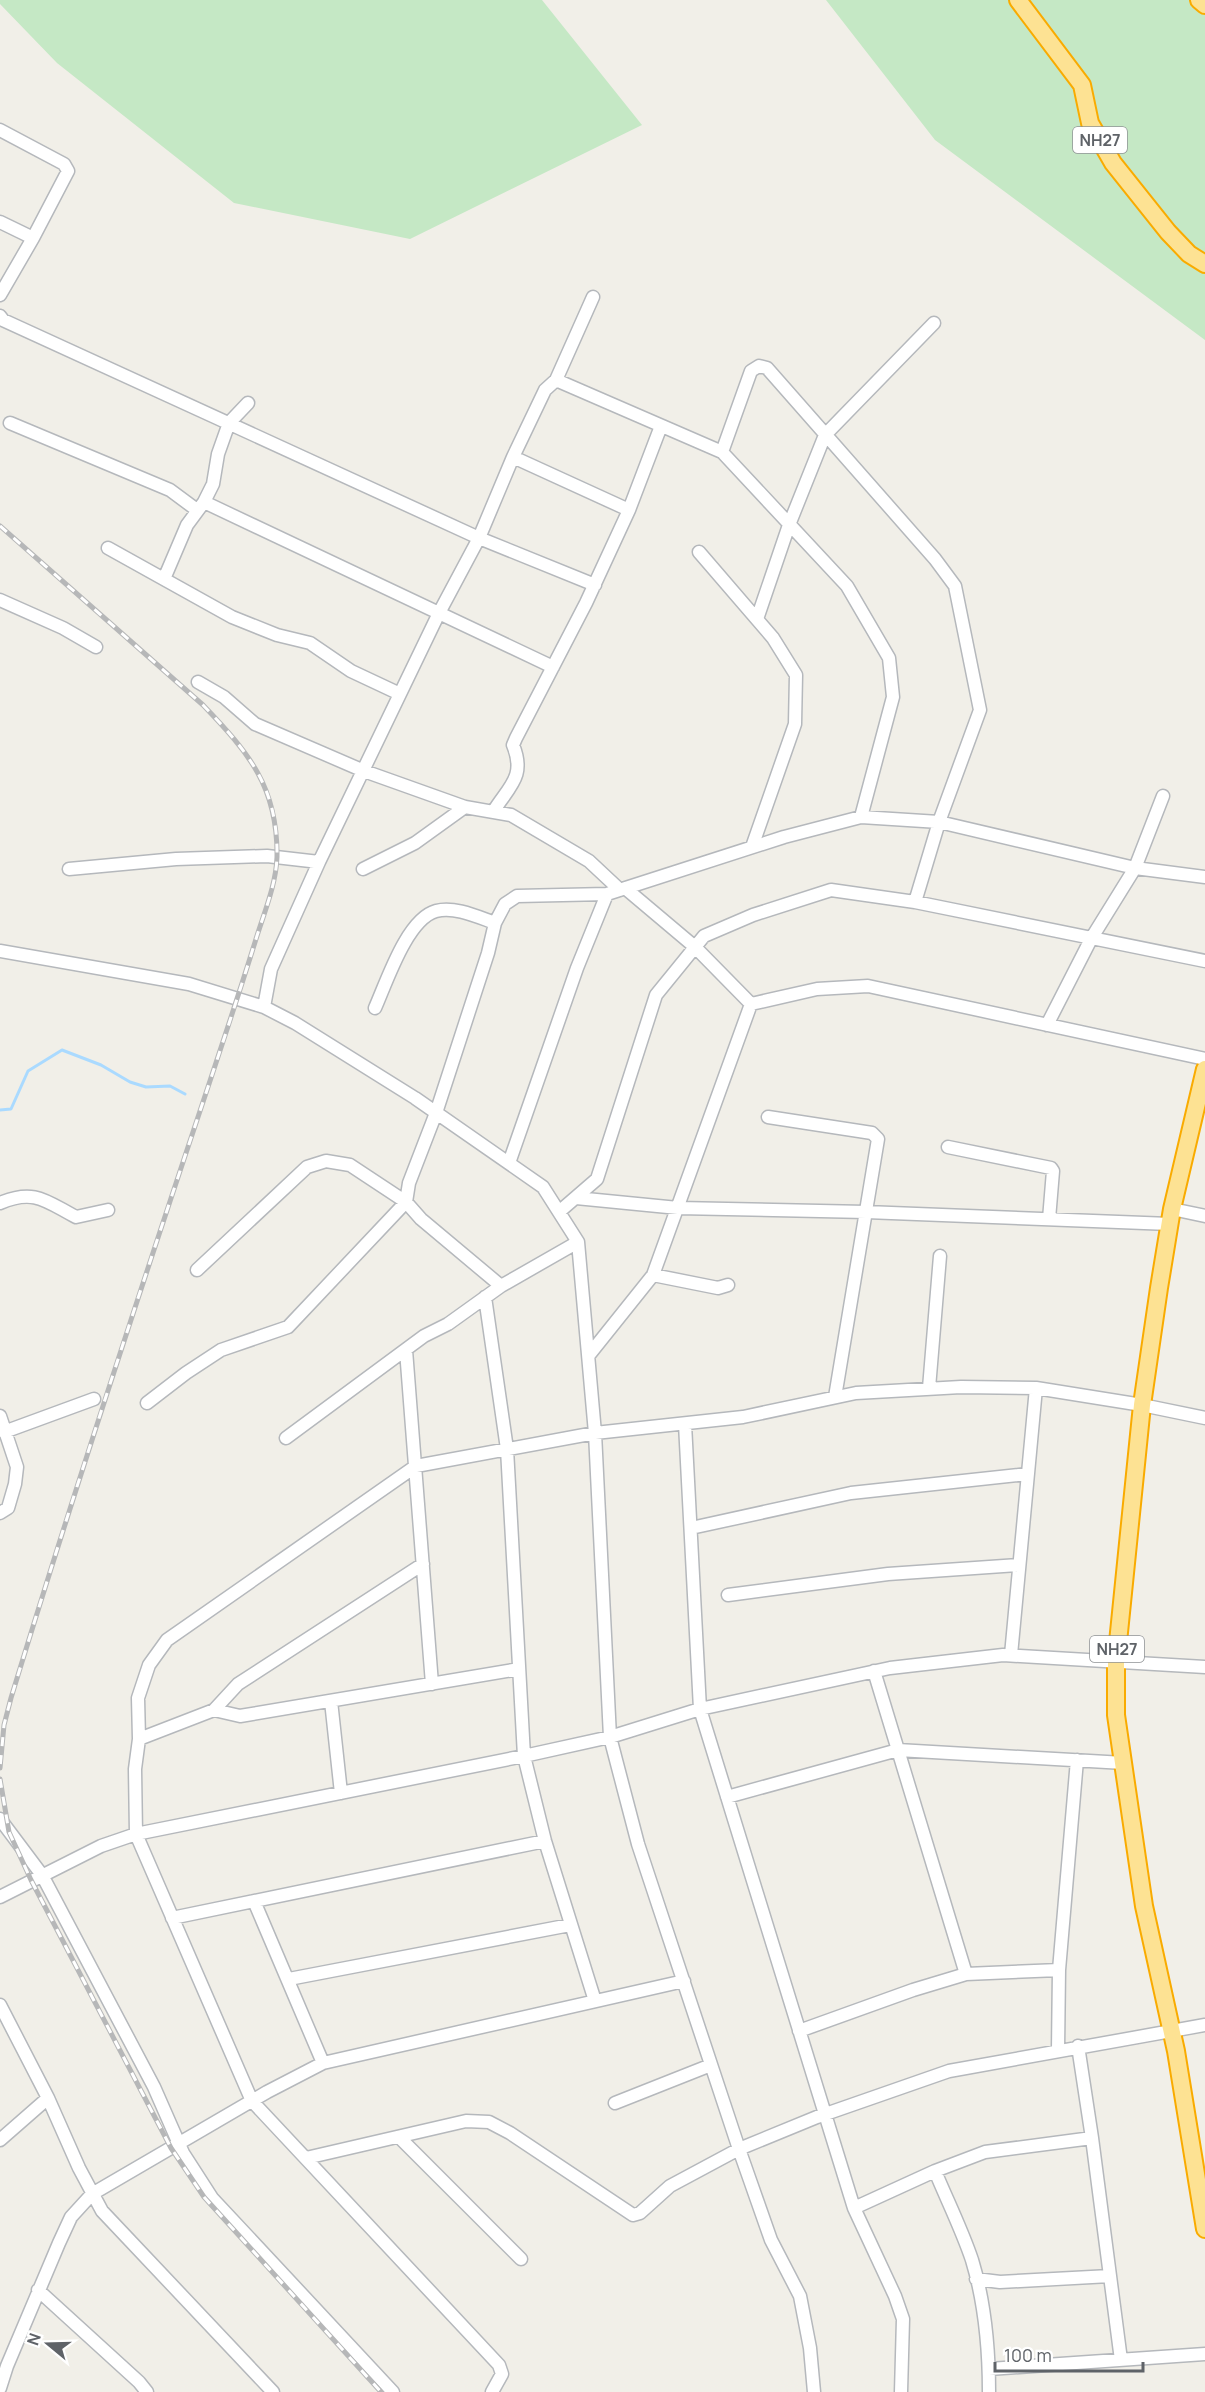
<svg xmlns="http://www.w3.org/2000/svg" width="1205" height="2392" font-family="Manrope,sans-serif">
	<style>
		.green { fill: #c5e8c5 }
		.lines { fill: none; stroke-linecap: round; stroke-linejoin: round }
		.stream { stroke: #aadaff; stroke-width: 3 }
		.minor-casing { stroke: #b5b8bc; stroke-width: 15 }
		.highway-casing { stroke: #f9ab00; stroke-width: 20 }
		.minor { stroke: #fff; stroke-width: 12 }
		.highway { stroke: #fde293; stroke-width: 16 }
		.rail-casing { stroke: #b6b7b8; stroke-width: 5 }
		.rail { stroke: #fff; stroke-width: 3; stroke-dasharray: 9; stroke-linecap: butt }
		.labels { text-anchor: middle; stroke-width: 4.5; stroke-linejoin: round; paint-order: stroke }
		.shield { fill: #fff; stroke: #8f9295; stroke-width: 1.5 }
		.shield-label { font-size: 16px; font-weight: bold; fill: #5f6368 }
	</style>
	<rect width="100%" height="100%" fill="#f1efe8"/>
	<path class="green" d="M0 0H542L642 125 410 239 234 203 57 63 0 4Z
		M826 0H1205V340L935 140Z"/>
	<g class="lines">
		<path class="stream" d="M0 1110 11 1109 28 1071 62 1050 101 1065 130 1082 146 1087 170 1086 185 1094"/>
		<g class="minor-casing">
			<path id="minor" d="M0 130 64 164 68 171 33 238
				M0 222 33 238 0 295
				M0 316 3 320 479 538 595 585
				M556 380 722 452 847 586 889 658 893 697 861 817
				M10 423 170 490 197 510
				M722 452 751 371 759 366 767 368 935 559 955 586 980 710 939 822 915 902
				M513 457 629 510
				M204 502 553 667
				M108 548 232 617 277 635 310 643 351 671 400 694
				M699 552 773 638 796 675 795 724 752 847
				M164 579 187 525 204 502 213 484 218 454 229 423 248 403
				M0 600 63 628 96 647
				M757 619 789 525 825 435 934 323
				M198 682 224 697 255 724 364 771 465 807 511 815 589 861 620 890
				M493 812C509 786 526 777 513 745L516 738 586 603 629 510 661 426
				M319 862 439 613 479 538 513 457 545 390 556 380 593 297
				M69 869 176 859 267 856 319 862 271 969 264 1007 295 1023 415 1098 543 1187 578 1242 595 1433 610 1737 638 1844 739 2149 771 2240 800 2296 810 2348 814 2392
				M363 869 415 843 465 807
				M625 888 695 947 751 1004
				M0 951 189 984 264 1007
				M375 1008C387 981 407 919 436 911 455 906 478 917 495 923
				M1047 1025 1091 939 1135 868 1163 796
				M768 1117 872 1133 878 1139 835 1397
				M948 1147 1051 1168 1053 1171 1049 1219
				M509 1163 577 968 607 894
				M576 1198 678 1208 866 1212 1170 1224
				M0 1203C35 1188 47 1202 76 1217L108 1210
				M1172 1209 1205 1216
				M560 1211 597 1179 656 995 704 936 753 915 831 890 915 902 1205 961
				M653 1275 718 1288 728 1285
				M501 1286 421 1219 406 1202 409 1183 436 1113 488 953 495 923 505 904 517 896 607 894 784 837 861 817 939 822 1135 868 1205 877
				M485 1297 507 1449 524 1756 545 1841 595 2001
				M406 1350 432 1684
				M589 1355 653 1275 751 1004 817 989 868 986 1205 1059
				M929 1388 940 1256
				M147 1403 186 1373 221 1350 288 1327 406 1202 350 1165 326 1161 307 1167 197 1270
				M0 1416 17 1467 15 1484 8 1508 0 1513
				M685 1424 700 1709 854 2208 895 2296 903 2319 901 2392
				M4 1432 94 1399
				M286 1438 424 1336 448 1324 501 1286 578 1242
				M691 1528 851 1493 1028 1474
				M728 1595 888 1574 1019 1565
				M1011 1655 1036 1388
				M874 1671 966 1974
				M331 1701 341 1793
				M214 1710 240 1716 519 1669
				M139 1739 214 1710 238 1684 423 1564
				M727 1797 898 1750 1124 1763
				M0 1819 42 1875 154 2087 183 2153 212 2198 393 2392
				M0 1897 101 1846 136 1834 524 1756 610 1737 700 1709 890 1668 1003 1655 1205 1667
				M254 1901 323 2063
				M172 1918 545 1841
				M289 1979 570 1925
				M0 2005 48 2098 79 2168 102 2211 273 2392
				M799 2031 913 1990 966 1974 1059 1970
				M1078 2046 1092 2138 1121 2360
				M1058 2050 1059 1970 1077 1760
				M615 2103 711 2065
				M399 2137 521 2259
				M0 2140 48 2098
				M306 2158 466 2121 489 2122 510 2133 633 2215 640 2213 670 2186 739 2149 817 2117 949 2071 1205 2025
				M935 2171C947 2200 962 2230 972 2260 985 2303 989 2347 989 2392
				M854 2208 935 2171 985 2152 1092 2138
				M976 2279 1000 2282 1110 2276
				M38 2290 139 2382 147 2392
				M989 2369 1205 2354
				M0 2388 7 2366 59 2243 71 2217 92 2194 267 2092 323 2063 684 1981
				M492 2392 502 2374 499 2365 252 2101 136 1834 135 1769 139 1739 138 1698 149 1665 167 1640 416 1466 595 1433 743 1417 856 1393 961 1387 1036 1388 1142 1405 1205 1418"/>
		</g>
		<g class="highway-casing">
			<path id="highway" d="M1018 0 1082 85 1090 123 1113 163 1168 232 1189 254 1205 264
				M1199 0 1205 5
				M1205 1069 1172 1209 1159 1288 1142 1405 1116 1662V1715L1144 1906 1176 2051 1205 2229"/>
		</g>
		<use href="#minor" class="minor"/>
		<use href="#highway" class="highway"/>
		<g class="rail-casing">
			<path id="rail" d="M0 526 203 705C249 753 278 787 277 857 276 885 264 913 256 939 238 997 219 1054 200 1111 135 1306 71 1501 11 1698L4 1725 0 1768
				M0 1779 9 1832 31 1880 171 2148 204 2197 381 2392"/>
		</g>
		<use href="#rail" class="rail"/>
	</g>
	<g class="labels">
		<g class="shield">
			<rect x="1073" y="127" width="54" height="26" rx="4.5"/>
			<rect x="1090" y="1636" width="54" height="26" rx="4.5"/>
		</g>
		<g class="shield-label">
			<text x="1100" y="146">NH27</text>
			<text x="1117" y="1655">NH27</text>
		</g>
	</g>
	<g transform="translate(48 2344) rotate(289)" stroke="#ffffff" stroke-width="4.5" paint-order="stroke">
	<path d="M0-4.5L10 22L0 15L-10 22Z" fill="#5f6368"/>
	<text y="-9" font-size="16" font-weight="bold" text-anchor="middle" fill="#5f6368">N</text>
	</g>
	<path d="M995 2362v9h148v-9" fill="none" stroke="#5f6368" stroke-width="3"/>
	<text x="1004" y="2362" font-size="18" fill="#5f6368" stroke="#ffffff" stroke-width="4.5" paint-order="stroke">100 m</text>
</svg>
